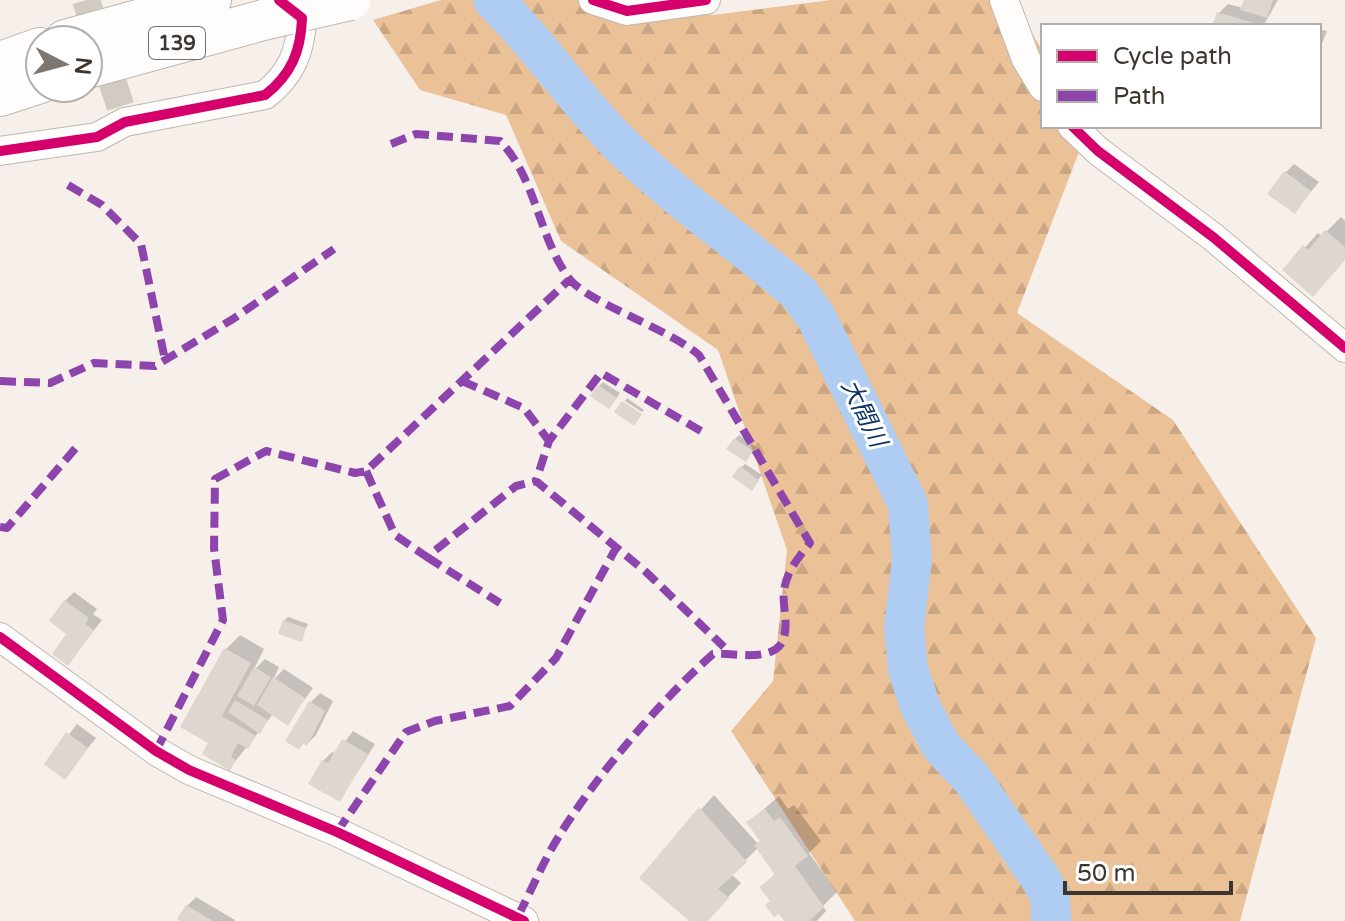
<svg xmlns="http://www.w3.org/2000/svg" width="1345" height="921" font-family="'Varela Round','Noto Sans JP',sans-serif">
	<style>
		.forest { fill: url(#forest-firs) }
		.shadow { fill: #0003 }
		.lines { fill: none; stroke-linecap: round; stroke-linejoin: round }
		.river { stroke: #afccf3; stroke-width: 40 }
		.building { fill: #ded7d0 }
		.minor-tunnel { stroke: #d2cbc4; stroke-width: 28; stroke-dasharray: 28 14; stroke-linecap: butt }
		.minor-casing { stroke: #beb7b1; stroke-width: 30 }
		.highway-casing { stroke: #beb7b1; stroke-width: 42 }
		.minor { stroke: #fefdfc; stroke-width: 28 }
		.highway { stroke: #fefdfc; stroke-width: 40 }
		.highway-bridge-casing { stroke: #beb7b1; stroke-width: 42; stroke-linecap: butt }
		.highway-bridge { stroke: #fefdfc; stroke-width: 40 }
		.quiet { stroke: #8e44ad; stroke-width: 8; stroke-dasharray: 16 8; stroke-linecap: butt }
		.cycleway-casing { stroke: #fff; stroke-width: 15 }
		.cycleway { stroke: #d6006c; stroke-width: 10 }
		.labels { text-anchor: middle; stroke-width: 6; stroke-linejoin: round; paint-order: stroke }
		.shield { fill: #fff; stroke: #77726d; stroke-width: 2 }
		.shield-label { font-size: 20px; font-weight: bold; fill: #3d352e }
		.water-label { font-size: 24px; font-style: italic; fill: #103764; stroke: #fff }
	</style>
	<defs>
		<pattern id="forest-firs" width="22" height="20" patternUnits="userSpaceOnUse" patternTransform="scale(2)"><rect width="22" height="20" fill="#ebc198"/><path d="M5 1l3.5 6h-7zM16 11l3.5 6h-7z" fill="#caa683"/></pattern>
	</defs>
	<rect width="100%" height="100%" fill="#f7f0ea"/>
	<path class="forest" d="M441 0H643L713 15 831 0H988L1027 26 1043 51V126H1089L1017 313 1173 420 1316 638 1240 921H855L731 731 773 681 787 550 718 350 561 241 506 115 420 90 373 20Z"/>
	<path class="shadow" d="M1246 0H1278L1263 26H1214L1219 13 1228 4 1243 8Z
		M1319 29 1327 31 1319 52Z
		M1294 164 1319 182 1295 211 1285 173Z
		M1341 217 1345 221V260L1313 295 1285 270 1318 233 1322 236Z
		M603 382 620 393 613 403 599 386Z
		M627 398 644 410 642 412 625 401Z
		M739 435 756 447 749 456 735 439Z
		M745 464 762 475 755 484 741 468Z
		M74 592 97 609 93 614 102 620 68 664 65 601Z
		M288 617 308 624 301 639 284 621Z
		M240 635 264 649 253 671 265 659 279 667 273 680 284 669 313 688 287 723 273 714 230 768 211 742 226 649Z
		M320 693 333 701 316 735 307 744 311 702Z
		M77 724 96 738 65 777 46 764Z
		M353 731 375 744 340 800 323 761 332 752 336 754Z
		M714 795 758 844 762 840 749 822 779 796 788 809 794 805 821 841 809 853 837 892 823 906 826 911 817 921H787L762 887 776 873 758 848 731 874 741 883 706 921H692L642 877Z
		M196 897 235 920 234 921H184L187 906Z"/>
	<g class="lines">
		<path class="river" d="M493 0C539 44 574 98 619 143 674 198 740 242 799 293L817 319 908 504 912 560 904 627 908 669 920 706 941 746 972 779 1040 878 1050 895 1051 921"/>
	</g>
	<path class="building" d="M1244 0H1273L1267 18 1240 10Z
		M1217 12 1260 25V26H1212Z
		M1284 171 1311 191 1295 214 1267 194Z
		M1325 230 1345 247V260L1313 297 1282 270 1303 245 1308 250Z
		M598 385 617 398 609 409 590 396Z
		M622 401 642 414 634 426 614 412Z
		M734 438 753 451 746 462 726 449Z
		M740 466 759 480 752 491 732 477Z
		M64 600 89 618 85 624 94 630 68 666 52 654 66 634 49 621Z
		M283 620 306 628 302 642 278 634Z
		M224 648 251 663 222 716 256 736 248 749 238 743 231 757 236 760 230 771 202 754 208 743 180 727Z
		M254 667 271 677 254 706 237 696Z
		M273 677 305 698 288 726 257 705Z
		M235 700 268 720 260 734 228 712Z
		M309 701 325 711 307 746 303 744 299 750 285 741Z
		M66 732 88 748 65 780 44 764Z
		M342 739 368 754 340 802 308 784 322 760 328 763Z
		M699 807 747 862 718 889 729 898 708 921H689L639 878Z
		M765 809 774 821 780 817 808 856 795 866 824 907 809 921H784L779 914 774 917 765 905 770 901 759 887 775 875 754 845 760 841 746 822Z
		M186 905 213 921H180L177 919Z"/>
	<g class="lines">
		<path class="minor-tunnel" d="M86 0 121 108"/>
		<g class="minor-casing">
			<path id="minor" d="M593 0 627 11 706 0
				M1004 0 1026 59 1043 87
				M1072 126 1098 151 1213 237 1345 348
				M0 151 97 137 125 122 265 95C291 75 301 51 302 18L282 3
				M0 637 156 751 189 770 337 832 524 921"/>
		</g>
		<g class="highway-casing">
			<path id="highway" d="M65 40 211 0
				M0 62 40 48
				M88 68 267 19
				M0 96 40 83"/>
		</g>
		<use href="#minor" class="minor"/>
		<use href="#highway" class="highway"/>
		<g class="highway-bridge-casing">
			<path id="highway-bridge" d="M267 19 350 0"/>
		</g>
		<use href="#highway-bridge" class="highway-bridge"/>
		<path class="quiet" d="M391 144 416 134 500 141C536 178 538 235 568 277 585 302 668 328 699 355L810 543C798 558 786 572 784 591 781 611 798 648 763 654 748 657 729 653 713 654 660 701 596 776 559 836 543 862 531 891 517 918
			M68 185 102 205 141 244 165 360
			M0 381 50 383 94 363 155 366 233 319 334 249
			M462 381 524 408 549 441
			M701 431 601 373 549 441 536 481 646 572 724 647
			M366 471 395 535 427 557 516 486 536 481
			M0 527 7 528 80 443
			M427 557 500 603
			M156 751 223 620 214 548 215 479 266 451 355 473 366 471 569 280
			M337 832 406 732 435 721 510 706 556 658 616 548"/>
		<g class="cycleway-casing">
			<path id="cycleway" d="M593 0 627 11 706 0
				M1072 126 1098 151 1213 237 1345 348
				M0 151 97 137 125 122 265 95C291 75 301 51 302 18L279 0
				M0 637 156 751 189 770 337 832 524 921"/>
		</g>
		<use href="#cycleway" class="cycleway"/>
	</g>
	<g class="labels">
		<rect class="shield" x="149" y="27" width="56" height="32" rx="6"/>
		<g class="shield-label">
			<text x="177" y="50">139</text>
		</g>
		<g class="water-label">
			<text transform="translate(864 413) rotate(64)" y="8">大間川</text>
		</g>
	</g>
	<rect x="1041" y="24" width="280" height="104" fill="#ffffff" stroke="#b1aeab" stroke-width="2"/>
	<rect x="1057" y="50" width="40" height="12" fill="#d6006c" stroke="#b1aeab" stroke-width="2"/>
	<text x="1113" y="64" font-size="24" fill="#3d352e">Cycle path</text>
	<rect x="1057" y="90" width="40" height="12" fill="#8e44ad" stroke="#b1aeab" stroke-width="2"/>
	<text x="1113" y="104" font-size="24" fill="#3d352e">Path</text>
	<g transform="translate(64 64) rotate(96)"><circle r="38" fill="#ffffff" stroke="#b1aeab" stroke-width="2"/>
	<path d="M0-6L14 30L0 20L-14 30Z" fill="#7e7670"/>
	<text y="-12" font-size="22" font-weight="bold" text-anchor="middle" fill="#3d352e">N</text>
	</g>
	<path d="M1065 881v12h166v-12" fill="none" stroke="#3d352e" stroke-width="4"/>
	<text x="1077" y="881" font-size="24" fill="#3d352e" stroke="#ffffff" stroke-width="6" paint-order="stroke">50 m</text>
</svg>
